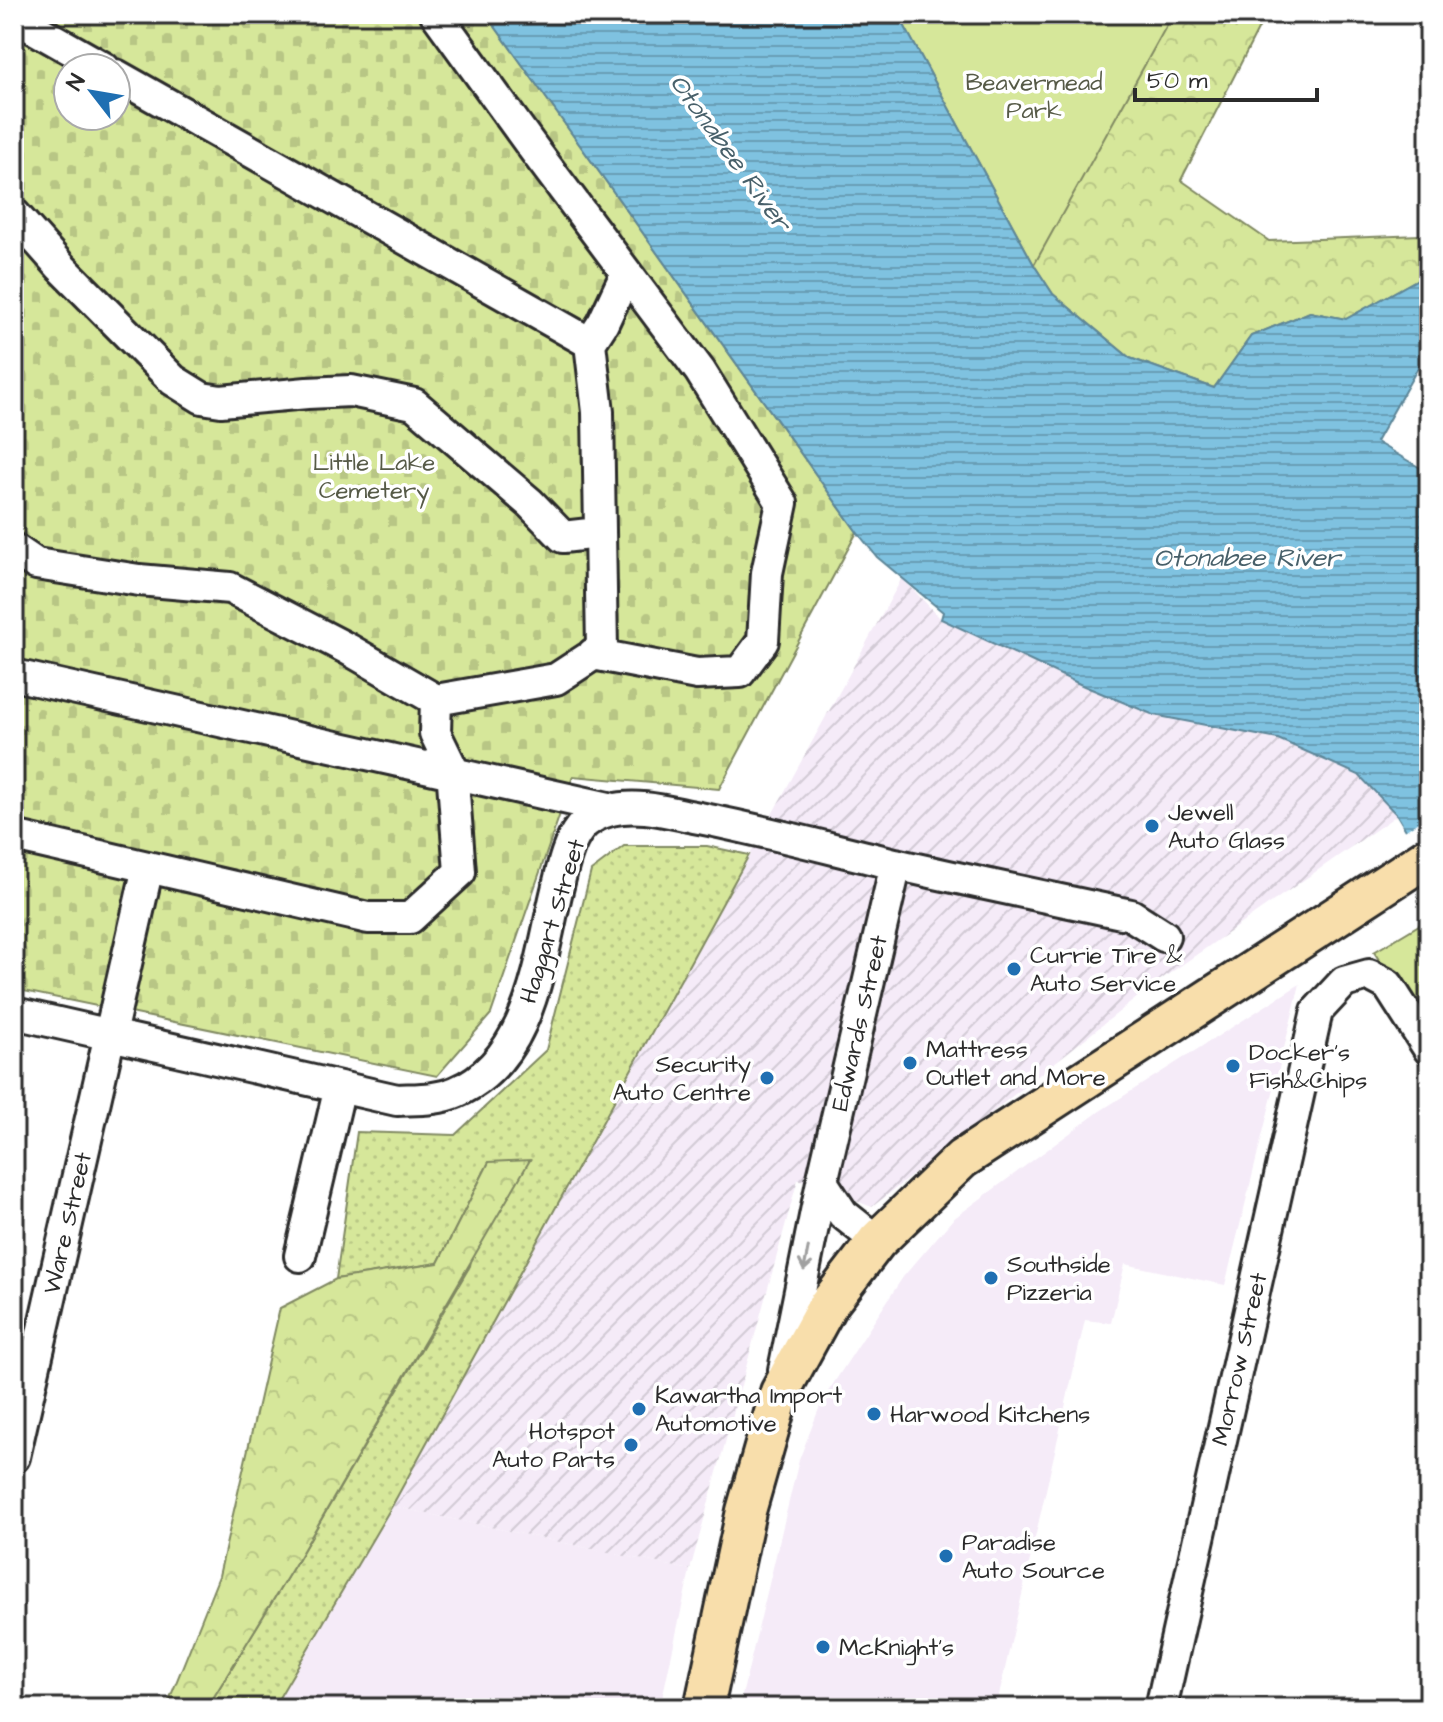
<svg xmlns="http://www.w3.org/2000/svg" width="1443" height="1722" font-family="'Architects Daughter',sans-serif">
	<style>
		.built { fill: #f5ebf8 }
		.industrial { fill: url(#industrial-furrows) }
		.grass { fill: url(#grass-dots); stroke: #808962; stroke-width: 2 }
		.forest { fill: url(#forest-crowns); stroke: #808962; stroke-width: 2 }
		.cemetery { fill: url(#cemetery-stones); stroke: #808962; stroke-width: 2; fill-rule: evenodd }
		.park { fill: #d6e79a; stroke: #808962; stroke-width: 2 }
		.water { fill: url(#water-rules); stroke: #5d8698; stroke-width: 2 }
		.pier { fill: #fff }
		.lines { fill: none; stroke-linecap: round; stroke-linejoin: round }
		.minor-casing { stroke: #2b2b2b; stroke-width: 36 }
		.major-casing { stroke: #2b2b2b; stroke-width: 44 }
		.minor { stroke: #fff; stroke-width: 30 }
		.major { stroke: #f8deab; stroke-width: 38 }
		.oneway { stroke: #a0a0a0 }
		.poi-dot { fill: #1f6fb2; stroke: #fff; stroke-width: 3 }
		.labels { text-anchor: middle; stroke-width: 7; stroke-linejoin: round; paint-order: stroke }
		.park-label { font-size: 24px; fill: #565a47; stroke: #fff }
		.poi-label { font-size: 24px; fill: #2b2b2b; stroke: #fff; text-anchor: start }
		.street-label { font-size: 24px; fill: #2b2b2b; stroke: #fff }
		.water-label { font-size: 26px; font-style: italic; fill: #48606a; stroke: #fff }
	</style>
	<defs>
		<pattern id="industrial-furrows" width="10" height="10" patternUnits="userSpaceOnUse" patternTransform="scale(2)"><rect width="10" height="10" fill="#f5ebf8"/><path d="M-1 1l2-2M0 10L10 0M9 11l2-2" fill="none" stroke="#d2cad5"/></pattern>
		<pattern id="grass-dots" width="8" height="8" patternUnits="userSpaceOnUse" patternTransform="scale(2)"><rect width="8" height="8" fill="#d6e79a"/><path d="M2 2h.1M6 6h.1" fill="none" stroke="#b8c685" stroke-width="1.8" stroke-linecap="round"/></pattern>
		<pattern id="forest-crowns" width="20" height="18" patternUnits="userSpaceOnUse" patternTransform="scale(2)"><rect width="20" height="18" fill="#d6e79a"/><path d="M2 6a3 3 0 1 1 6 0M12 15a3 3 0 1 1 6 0" fill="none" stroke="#b8c685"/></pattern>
		<pattern id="cemetery-stones" width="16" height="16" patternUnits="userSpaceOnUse" patternTransform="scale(2)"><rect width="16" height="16" fill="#d6e79a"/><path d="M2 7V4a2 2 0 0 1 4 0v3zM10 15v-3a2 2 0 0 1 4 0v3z" fill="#b8c685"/></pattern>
		<pattern id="water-rules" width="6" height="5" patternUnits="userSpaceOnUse" patternTransform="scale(2)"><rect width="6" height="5" fill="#7fc2e0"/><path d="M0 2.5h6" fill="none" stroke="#689eb6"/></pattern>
	</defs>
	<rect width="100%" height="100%" fill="#fff"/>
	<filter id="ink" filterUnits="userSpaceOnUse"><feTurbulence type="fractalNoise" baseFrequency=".0125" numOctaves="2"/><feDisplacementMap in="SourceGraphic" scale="16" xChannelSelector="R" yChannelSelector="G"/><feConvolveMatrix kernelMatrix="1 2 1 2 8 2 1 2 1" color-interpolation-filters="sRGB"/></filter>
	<g filter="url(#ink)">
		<path class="built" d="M1300 984 1225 1285 1125 1264 1111 1323 1085 1320 996 1708H739L799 1460 822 1401 903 1277 953 1219 1100 1111Z
			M392 1506 690 1570 660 1708H273Z"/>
		<path class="industrial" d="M902 578 941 619 1084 686 1154 715 1278 739 1359 775 1397 815 1153 985 872 1207 798 1179 690 1570 392 1506Z"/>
		<path class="grass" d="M624 846H707L749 855 392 1506 273 1708H207L294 1566 470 1266 489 1162 438 1263 336 1279 357 1132 455 1135 546 1050 591 871Z"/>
		<path class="forest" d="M1025 14H1266L1181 180 1269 241 1420 235 1429 245V273L1346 319 1310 312 1251 336 1214 388 1130 358 1053 294 1034 265 947 105Z
			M530 1160 294 1566 207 1708H166L219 1576 280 1308 336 1279 438 1263 489 1162Z"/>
		<path class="cemetery" d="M14 14H486L857 532 719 789 573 776 491 1014 437 1076 14 989ZM68 68H116V116H68Z"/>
		<path class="park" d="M898 14H1173L1034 265Z
			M1429 919V1037L1374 952Z"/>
		<path class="water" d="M486 14H898L1034 265 1053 294 1130 358 1214 388 1251 336 1310 312 1346 319 1429 273V348L1376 442 1429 473V869L1397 815 1359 775 1278 739 1154 715 1084 686 941 619 943 612 877 557 857 532Z"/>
		<path class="pier" d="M1429 815V873L1403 832Z"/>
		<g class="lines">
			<g class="minor-casing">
				<path id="minor" d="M436 14 538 155 700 371 782 503 767 573 763 641 740 672 697 674 593 654
					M14 17 104 68
					M14 214 61 267 173 380 202 398 221 401 307 393 351 391 414 404 530 503 563 537 598 533
					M590 343 603 323 626 274
					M14 549 36 564 139 580 230 588 348 649 436 700
					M14 675 613 809
					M14 836 368 918H410L460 872 452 768 435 733 436 700 556 679 602 649 598 412 590 343 116 75
					M14 1013 397 1100C416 1099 438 1100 456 1092 531 1060 540 960 557 890 562 870 567 844 580 828 587 819 600 813 611 810 638 803 668 812 694 817 762 830 828 848 895 864 973 882 1052 898 1131 915L1164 936
					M822 1182 843 1214 877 1241
					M300 1256 340 1087
					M784 1370 822 1182 896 864
					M14 1457 148 867
					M1161 1708 1317 1011 1344 982 1369 975 1388 985 1429 1049"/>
			</g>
			<g class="major-casing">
				<path id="major" d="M704 1708 746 1511 780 1392 827 1306 877 1241 962 1159 1429 856"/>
			</g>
			<use href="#minor" class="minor"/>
			<use href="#major" class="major"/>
		</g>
		<defs><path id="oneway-shaft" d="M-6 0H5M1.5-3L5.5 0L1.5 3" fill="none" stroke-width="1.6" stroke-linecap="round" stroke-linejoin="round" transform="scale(2)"/></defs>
		<use class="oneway" href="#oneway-shaft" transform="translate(806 1259) rotate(101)"/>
	</g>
	<g class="poi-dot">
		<circle cx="1152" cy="826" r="8"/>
		<circle cx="1014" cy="969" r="8"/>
		<circle cx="910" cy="1063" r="8"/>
		<circle cx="1233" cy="1066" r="8"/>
		<circle cx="767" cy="1078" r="8"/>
		<circle cx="991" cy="1278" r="8"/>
		<circle cx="639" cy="1409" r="8"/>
		<circle cx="874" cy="1414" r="8"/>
		<circle cx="631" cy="1445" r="8"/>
		<circle cx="946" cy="1556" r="8"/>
		<circle cx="823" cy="1647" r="8"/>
	</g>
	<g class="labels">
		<g class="park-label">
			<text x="1034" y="90">Beavermead<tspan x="1034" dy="28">Park</tspan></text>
			<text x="374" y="470">Little Lake<tspan x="374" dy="28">Cemetery</tspan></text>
		</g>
		<g class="poi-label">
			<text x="1168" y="820">Jewell<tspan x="1168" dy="28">Auto Glass</tspan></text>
			<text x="1030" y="963">Currie Tire &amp;<tspan x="1030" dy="28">Auto Service</tspan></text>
			<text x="926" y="1057">Mattress<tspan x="926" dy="28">Outlet and More</tspan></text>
			<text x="1249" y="1060">Docker's<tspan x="1249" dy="28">Fish&amp;Chips</tspan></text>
			<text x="751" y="1072" text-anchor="end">Security<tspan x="751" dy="28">Auto Centre</tspan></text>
			<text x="1007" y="1272">Southside<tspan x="1007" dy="28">Pizzeria</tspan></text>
			<text x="655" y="1403">Kawartha Import<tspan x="655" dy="28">Automotive</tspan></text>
			<text x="890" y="1422">Harwood Kitchens</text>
			<text x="615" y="1439" text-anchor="end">Hotspot<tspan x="615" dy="28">Auto Parts</tspan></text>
			<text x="962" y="1550">Paradise<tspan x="962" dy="28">Auto Source</tspan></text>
			<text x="839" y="1655">McKnight's</text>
		</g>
		<g class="street-label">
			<text transform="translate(552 921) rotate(-73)" y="8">Haggart Street</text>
			<text transform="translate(859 1023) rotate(-77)" y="8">Edwards Street</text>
			<text transform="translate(67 1223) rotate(-77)" y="8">Ware Street</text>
			<text transform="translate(1239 1359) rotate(-77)" y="8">Morrow Street</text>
		</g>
		<g class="water-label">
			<text transform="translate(731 152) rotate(54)" y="9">Otonabee River</text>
			<text x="1247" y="566">Otonabee River</text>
		</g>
	</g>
	<rect width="1443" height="1722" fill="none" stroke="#fff" stroke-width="48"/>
	<rect x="24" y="24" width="1395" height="1674" fill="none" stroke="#2b2b2b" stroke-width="3" filter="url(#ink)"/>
	<g transform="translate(92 92) rotate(301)"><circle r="38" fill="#ffffff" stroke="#aaaaaa" stroke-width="2"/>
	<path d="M0-6L14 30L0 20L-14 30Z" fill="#1f6fb2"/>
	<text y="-12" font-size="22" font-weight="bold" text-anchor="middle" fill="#2b2b2b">N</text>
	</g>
	<path d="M1135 88v12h182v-12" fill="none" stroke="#2b2b2b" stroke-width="4"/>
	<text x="1147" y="88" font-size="24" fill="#2b2b2b" stroke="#ffffff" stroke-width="6" paint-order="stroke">50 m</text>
</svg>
